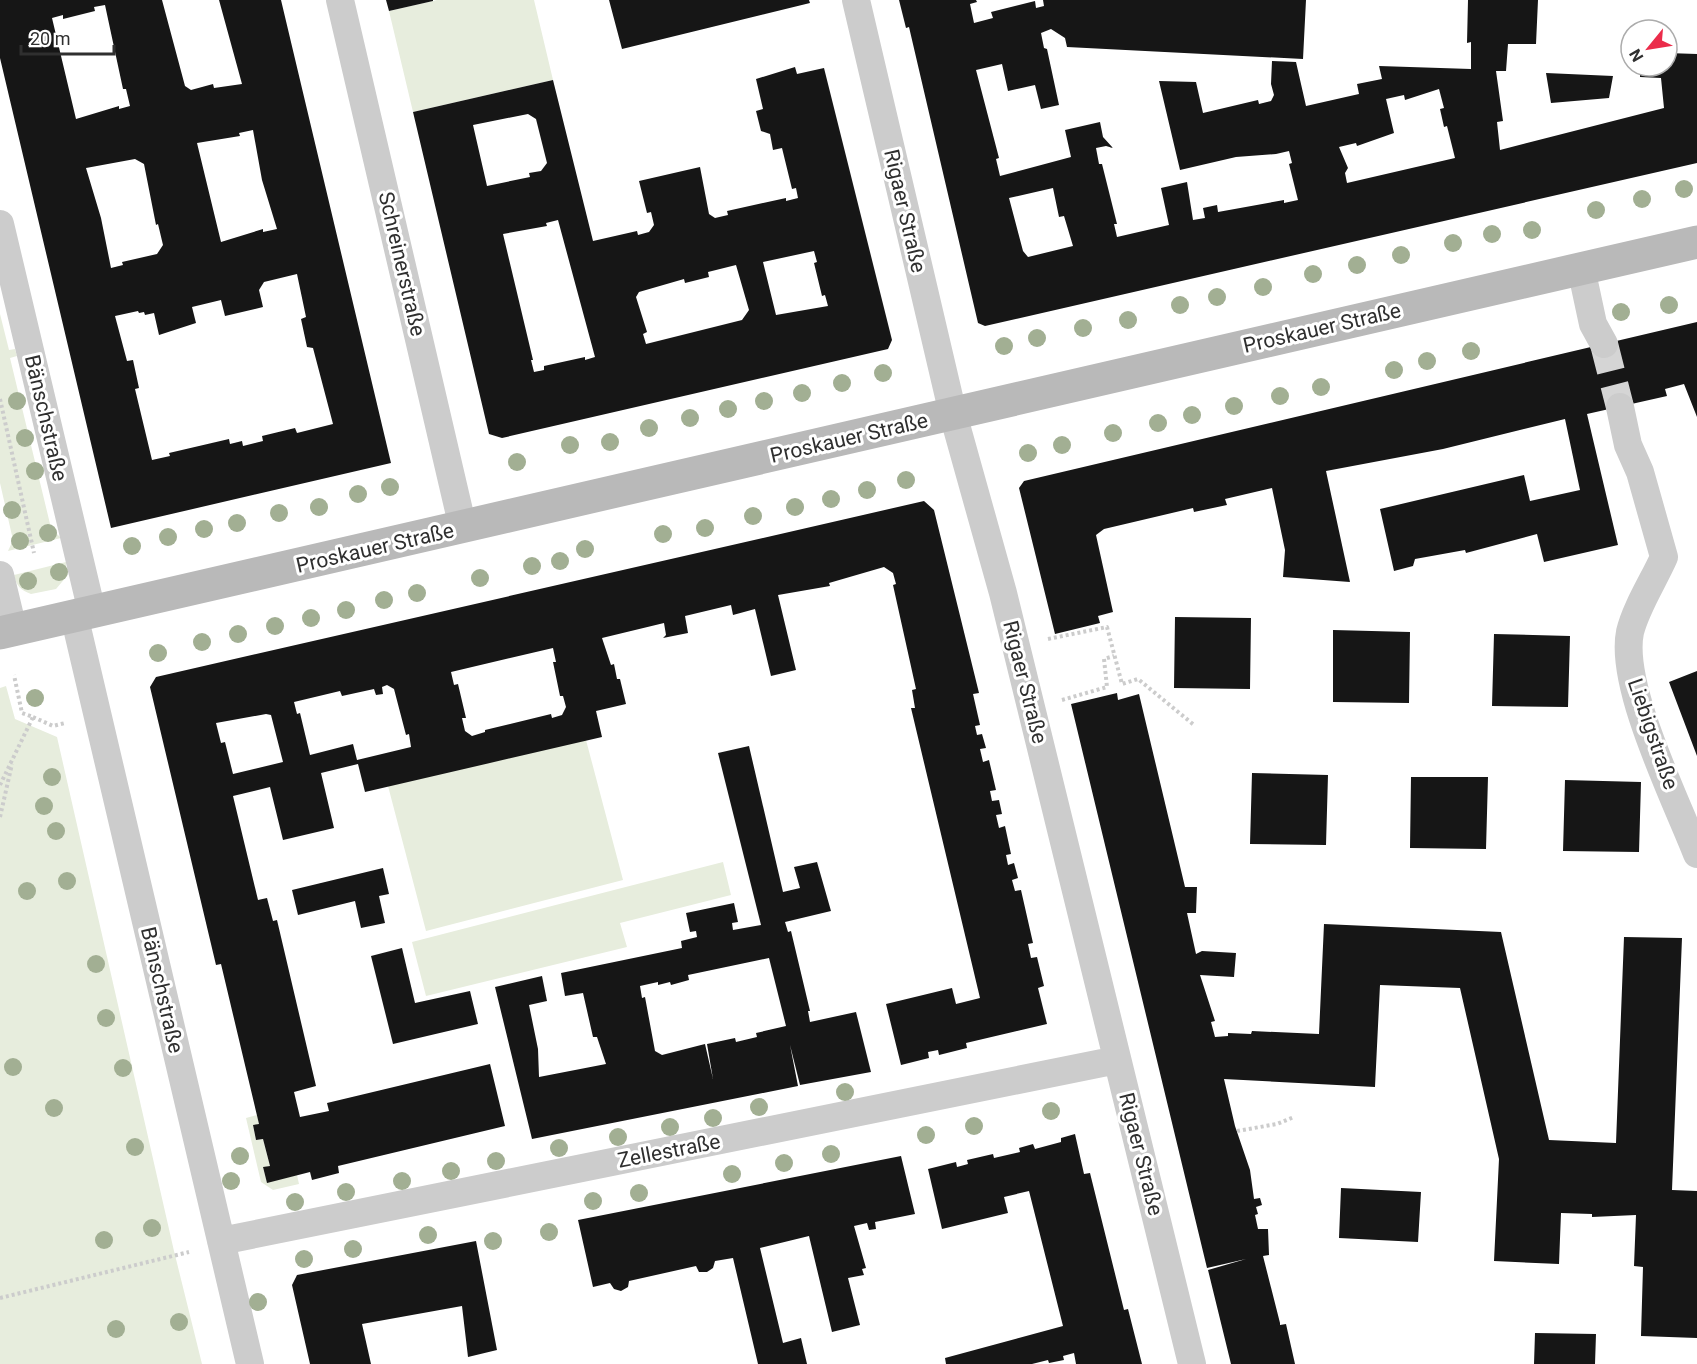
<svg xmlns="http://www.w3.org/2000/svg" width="1697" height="1364" font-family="Roboto,sans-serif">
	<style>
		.green { fill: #e7eddd }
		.building { fill: #161616; fill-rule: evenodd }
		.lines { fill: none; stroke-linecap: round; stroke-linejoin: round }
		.street-tunnel { stroke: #d5d5d5; stroke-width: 28; stroke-dasharray: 28 14; stroke-linecap: butt }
		.path { stroke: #ccc; stroke-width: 4; stroke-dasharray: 3 3; stroke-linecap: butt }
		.street { stroke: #ccc; stroke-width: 28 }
		.secondary { stroke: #b9b9b9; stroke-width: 33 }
		.tree { fill: #a2af93 }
		.labels { text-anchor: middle; stroke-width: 6; stroke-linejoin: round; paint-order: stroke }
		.street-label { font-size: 21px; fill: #2f2f2f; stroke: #fff }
	</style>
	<rect width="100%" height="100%" fill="#fff"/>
	<path class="green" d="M437 0H534L553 80 413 112 389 11Z
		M0 314 9 350 15 349 17 356 10 358 51 528 61 538 8 551 13 540 0 483Z
		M66 562 67 576 56 589 31 594C21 590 16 586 14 575Z
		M6 686 15 719 57 737 174 1251 202 1364H0V688Z
		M586 740 623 880 426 931 388 786Z
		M723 862 731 895 620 923 627 947 426 996 412 942Z
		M257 1115 259 1124 253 1126 256 1140 263 1139 270 1166 263 1168 267 1182 297 1175 299 1184 273 1190 261 1182 246 1118Z"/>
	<path class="building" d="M0 0H162L185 86 191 90 213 84 214 88 242 84 219 0H281L391 463 111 528 0 58ZM105 5 123 89H126L130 106 119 109V106L76 119 52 18 63 15V19L95 11 94 7ZM253 130 262 180 277 229 263 232V229L221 242 197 143 240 136 239 133ZM135 159 144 164 156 225 158 224 163 245 157 254 122 262 123 265 111 268 101 218 86 168ZM297 274 306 317 301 319 307 347 313 348 333 424 297 433 295 428 262 436 263 441 243 446 242 441 230 444 229 439 169 453 170 456 152 460 135 389 139 388 133 360 127 361 115 316 138 311 139 313 144 312 145 315 154 313 159 335 196 323 192 307 221 300 225 316 263 307 259 290 264 282Z
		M386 0H433V1L389 11Z
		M609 0H809L810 3 622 49Z
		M899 0H976L977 2 970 4 974 23 993 18 991 12 1035 1 1036 8 1044 6 1043 0H1306L1303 59 1067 47 1065 38 1051 29 1041 33 1044 48 1047 49 1059 105 1041 109 1035 85 1008 91 1002 64 976 70 999 158 996 159 1000 176 1071 157 1065 130 1100 122 1103 137 1113 148 1106 146 1096 148 1099 164H1102L1117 224H1114L1117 237 1169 225 1161 188 1187 182 1193 220 1205 218 1203 208 1217 205 1218 212 1284 200V203L1298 200 1289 164 1292 163 1289 151 1276 154 1236 157 1180 170 1159 81 1196 82 1203 113 1258 100 1259 104 1271 101 1274 95 1271 84 1272 61 1296 62 1306 106 1359 94 1357 84 1382 79 1379 66 1471 69V42L1467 43 1468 0H1538L1536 44H1508L1506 71H1496L1503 121 1497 122 1500 150 1664 108 1661 78 1640 77V66H1667V53L1697 54V163L985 326 978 323 909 27 906 28ZM1439 89 1444 108 1440 109 1444 127 1447 126 1455 158 1347 183 1345 173 1348 168 1339 147 1356 143 1357 146 1394 133 1386 99 1404 95 1405 100ZM1053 188 1059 217 1064 216 1073 246 1028 257 1023 251 1009 198Z
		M795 67 797 74 824 68 892 340 888 349 502 438 489 434 413 112 553 80 593 241 637 231 638 235 649 232 654 225 651 212 647 213 639 181 700 167 709 214 715 218 728 215 727 211 786 198V201L798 198 796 188 792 189 782 148 773 150 770 134 761 131 756 111 763 109 756 79ZM528 114 536 119 547 163 541 171 529 173 530 177 487 186 473 125ZM558 220 595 357 585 360V357L544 366V370L534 372 531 360H533L503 234 547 226 546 223ZM814 251 817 262 814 263 822 296 825 295 828 306 776 315 763 262ZM736 265 749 310 742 320 646 344 643 334 647 332 636 297 639 292 684 279 685 283 709 277 708 272Z
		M1546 73 1613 76 1609 98 1551 103Z
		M1697 322V417L1684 384 1665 389 1667 396 1587 414 1618 545 1544 562 1537 534 1466 553 1465 550 1415 559 1413 566 1394 571 1380 509 1524 475 1530 501 1580 490 1565 419 1443 449 1326 471 1350 582 1283 577 1285 550 1272 488 1225 499 1227 505 1194 512 1193 508 1104 529 1096 535 1113 612 1098 616 1100 623 1055 634 1019 488 1024 481Z
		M924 501 934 510 979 693 973 694 980 725 975 726 977 735 982 734 986 748 980 749 983 762 989 760 996 790 990 791 992 801 999 800 1002 814 996 815 999 828 1005 826 1011 854 1006 855 1008 865 1014 863 1018 878 1012 880 1015 891 1021 890 1033 943 1028 944 1031 958 1037 957 1044 986 1038 988 1047 1024 966 1043 967 1048 939 1055 938 1050 928 1052 929 1058 901 1065 886 1004 952 988 956 1004 980 998 911 708H915L912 690 916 689 893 585 896 584 893 573 884 567 829 583 830 586 778 595 796 670 771 676 755 609 733 615 731 605 685 616 688 633 663 638 666 635 664 623 602 638 611 665 614 664 617 679H620L626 704 596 711 602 737 365 792 358 764 321 773 334 828 283 840 270 787 233 796 258 900 267 898 273 921 277 920 316 1086 294 1092 300 1117 329 1111 327 1103 490 1064 505 1126 338 1166 339 1173 312 1180 310 1172 267 1183 263 1167 270 1166 263 1139 256 1140 253 1125 259 1124 221 964 216 965 150 687 156 677ZM553 648 556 662H553L560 696H563L566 707 562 715 552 718 551 714 485 730V732L472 736 465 731 462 718H466L458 684 454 685 451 672ZM387 685 394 689 406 735 409 734 411 747 357 760 353 744 310 755 300 713 297 714 294 702 340 691 342 696 374 689 376 695 383 694 382 687ZM266 714 271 715 283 762 233 774 225 742 221 743 216 723Z
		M1175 617 1251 618 1250 689 1174 688Z
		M1333 630 1410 632 1409 703 1333 702Z
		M1494 634 1570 636 1568 707 1492 706Z
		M1697 671V756L1669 682Z
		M1117 693 1118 700 1139 694 1185 887H1197L1196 913H1187L1196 954 1202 951 1236 953 1234 977 1200 975 1215 1021 1211 1022 1215 1037 1228 1036V1033L1251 1034 1252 1031 1319 1034 1324 924 1501 932 1549 1140 1616 1143 1624 937 1682 938 1672 1190 1697 1191V1338L1641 1336 1643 1267 1634 1266 1636 1215 1592 1217V1214L1561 1213 1559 1264 1494 1261 1499 1159 1460 988 1380 985 1375 1087 1224 1079 1235 1126 1250 1170 1254 1199 1260 1198 1262 1205 1256 1207 1258 1214 1255 1215 1258 1229H1268L1269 1255 1263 1256 1280 1323V1325L1286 1324 1295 1364H1231L1208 1270 1246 1259 1207 1268 1071 704Z
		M749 746 783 892 800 888 794 867 817 862 831 911 785 922 788 932 791 931 810 1011H808L810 1022 856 1012 871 1072 800 1085 790 1045 798 1086 532 1139 495 987 542 976 547 1001 529 1005 538 1049 539 1077 606 1064 597 1037H593L583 993 565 996 561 973 682 948 681 941 697 937 696 931 690 932 686 913 734 903 738 922 732 923 733 930 761 925 718 753ZM769 958 786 1026 756 1033 757 1037 736 1042 735 1038 707 1044 713 1079 705 1044 662 1055 655 1051 645 997 642 998 640 986 658 982V985L670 982 671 985 689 980 688 975Z
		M1252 773 1328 775 1326 845 1250 844Z
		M1411 777H1488L1486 849 1410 848Z
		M1565 780 1641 782 1639 852 1563 851Z
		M383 868 389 894 379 896 385 923 361 928 355 901 298 915 292 890Z
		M402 948 415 1003 470 991 478 1024 393 1044 371 956Z
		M1075 1134 1084 1174 1090 1173 1124 1310 1128 1309 1142 1364H1076L1074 1353 1063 1356 1064 1360 1049 1363 1048 1360 1032 1364H946L945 1358 1063 1326 1029 1191 1004 1197 1008 1213 942 1229 928 1169 956 1162 957 1167 968 1164 967 1160 993 1154 994 1158 1020 1152 1019 1148 1033 1144 1035 1149 1061 1142V1138Z
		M901 1156 915 1214 875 1222 876 1229 869 1230 867 1223 854 1226 866 1268 862 1269 864 1275 848 1278 860 1325 832 1332 809 1236 760 1248 783 1343 801 1338 807 1364H758L733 1258 715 1261 713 1268 707 1272H699L696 1266 629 1281 628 1287 621 1291 614 1289 610 1283 593 1287 578 1220Z
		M1341 1188 1421 1192 1418 1242 1339 1238Z
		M476 1241 497 1350 468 1357 462 1306 362 1324 371 1364H310L292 1285 297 1275Z
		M1535 1333 1596 1334 1595 1364H1534Z"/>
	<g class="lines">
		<path class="street-tunnel" d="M1604 344 1620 407"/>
		<path class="path" d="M0 399 34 553
			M1048 639 1107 627 1122 684 1138 679 1194 725
			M1062 700 1107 687 1104 659 1114 656
			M33 717 53 726 65 723
			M0 785 33 717 22 713 14 675
			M0 817 12 764
			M1237 1131 1277 1124 1294 1117
			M0 1298 189 1252"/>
		<path class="street" d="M340 0 463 528
			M856 0 953 414 1003 593 1192 1364
			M0 224 92 612
			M1581 268 1593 324 1604 344
			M1620 407 1628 445 1640 472 1664 557C1654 580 1636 607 1630 632 1619 686 1676 800 1697 854
			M0 575 13 629
			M74 615 250 1364
			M221 1241 1117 1060"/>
		<path class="secondary" d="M0 633 1697 242"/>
	</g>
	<g class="tree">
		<circle cx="1684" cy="189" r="9"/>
		<circle cx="1642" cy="199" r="9"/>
		<circle cx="1596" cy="210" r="9"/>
		<circle cx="1532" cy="230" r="9"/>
		<circle cx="1492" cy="234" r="9"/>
		<circle cx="1453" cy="243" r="9"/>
		<circle cx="1401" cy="255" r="9"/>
		<circle cx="1357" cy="265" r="9"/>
		<circle cx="1313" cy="274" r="9"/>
		<circle cx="1263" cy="287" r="9"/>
		<circle cx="1217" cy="297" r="9"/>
		<circle cx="1180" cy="305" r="9"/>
		<circle cx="1669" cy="305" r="9"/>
		<circle cx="1621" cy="312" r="9"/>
		<circle cx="1128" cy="320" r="9"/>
		<circle cx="1083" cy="328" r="9"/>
		<circle cx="1037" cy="338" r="9"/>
		<circle cx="1004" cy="346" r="9"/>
		<circle cx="1471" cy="351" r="9"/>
		<circle cx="1427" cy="361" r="9"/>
		<circle cx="1394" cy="370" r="9"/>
		<circle cx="883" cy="373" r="9"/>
		<circle cx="842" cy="383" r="9"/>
		<circle cx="1321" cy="387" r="9"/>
		<circle cx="802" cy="393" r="9"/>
		<circle cx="1280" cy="396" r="9"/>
		<circle cx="17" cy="401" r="9"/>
		<circle cx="764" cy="401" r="9"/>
		<circle cx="1234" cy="406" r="9"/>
		<circle cx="728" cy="409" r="9"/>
		<circle cx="1192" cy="415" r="9"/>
		<circle cx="690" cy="418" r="9"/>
		<circle cx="1158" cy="423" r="9"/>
		<circle cx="649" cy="428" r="9"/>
		<circle cx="1113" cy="433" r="9"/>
		<circle cx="25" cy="438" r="9"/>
		<circle cx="610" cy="442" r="9"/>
		<circle cx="570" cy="445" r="9"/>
		<circle cx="1062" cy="445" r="9"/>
		<circle cx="1028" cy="453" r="9"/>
		<circle cx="517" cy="462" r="9"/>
		<circle cx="35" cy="471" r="9"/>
		<circle cx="906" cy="480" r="9"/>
		<circle cx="390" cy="487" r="9"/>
		<circle cx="867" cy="490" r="9"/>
		<circle cx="358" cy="494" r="9"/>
		<circle cx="831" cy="499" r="9"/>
		<circle cx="319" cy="507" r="9"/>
		<circle cx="795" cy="507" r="9"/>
		<circle cx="12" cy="510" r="9"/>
		<circle cx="279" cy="513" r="9"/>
		<circle cx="753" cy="516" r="9"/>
		<circle cx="237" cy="523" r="9"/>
		<circle cx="705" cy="528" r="9"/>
		<circle cx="204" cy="529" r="9"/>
		<circle cx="48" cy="533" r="9"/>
		<circle cx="663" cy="534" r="9"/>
		<circle cx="168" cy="537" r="9"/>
		<circle cx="20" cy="541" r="9"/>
		<circle cx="132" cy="546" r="9"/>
		<circle cx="585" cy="549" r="9"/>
		<circle cx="560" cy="561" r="9"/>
		<circle cx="532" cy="566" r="9"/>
		<circle cx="59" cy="572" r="9"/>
		<circle cx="480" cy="578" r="9"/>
		<circle cx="28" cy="581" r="9"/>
		<circle cx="417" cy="593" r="9"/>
		<circle cx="384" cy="600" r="9"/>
		<circle cx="346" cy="610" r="9"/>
		<circle cx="311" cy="618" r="9"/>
		<circle cx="275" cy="626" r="9"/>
		<circle cx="238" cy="634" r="9"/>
		<circle cx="202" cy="642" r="9"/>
		<circle cx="158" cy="653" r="9"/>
		<circle cx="35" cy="698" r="9"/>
		<circle cx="52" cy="777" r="9"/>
		<circle cx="44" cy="806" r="9"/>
		<circle cx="56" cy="831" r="9"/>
		<circle cx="67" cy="881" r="9"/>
		<circle cx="27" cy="891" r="9"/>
		<circle cx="96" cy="964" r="9"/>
		<circle cx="106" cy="1018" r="9"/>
		<circle cx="13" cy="1067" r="9"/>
		<circle cx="123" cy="1068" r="9"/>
		<circle cx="845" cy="1092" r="9"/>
		<circle cx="759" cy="1107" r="9"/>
		<circle cx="54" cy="1108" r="9"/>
		<circle cx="1051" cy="1111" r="9"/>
		<circle cx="713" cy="1118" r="9"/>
		<circle cx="974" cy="1126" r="9"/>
		<circle cx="670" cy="1127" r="9"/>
		<circle cx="926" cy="1135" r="9"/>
		<circle cx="618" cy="1137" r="9"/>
		<circle cx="135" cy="1147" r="9"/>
		<circle cx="559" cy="1148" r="9"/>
		<circle cx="831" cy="1154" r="9"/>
		<circle cx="240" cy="1156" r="9"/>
		<circle cx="496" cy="1161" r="9"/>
		<circle cx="784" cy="1163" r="9"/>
		<circle cx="451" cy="1171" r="9"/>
		<circle cx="732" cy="1174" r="9"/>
		<circle cx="231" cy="1181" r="9"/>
		<circle cx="402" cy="1181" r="9"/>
		<circle cx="346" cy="1192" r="9"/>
		<circle cx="639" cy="1193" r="9"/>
		<circle cx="593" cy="1201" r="9"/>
		<circle cx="295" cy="1202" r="9"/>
		<circle cx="152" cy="1228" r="9"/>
		<circle cx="549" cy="1232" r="9"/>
		<circle cx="428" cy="1235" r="9"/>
		<circle cx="104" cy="1240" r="9"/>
		<circle cx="493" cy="1241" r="9"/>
		<circle cx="353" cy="1249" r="9"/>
		<circle cx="304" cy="1259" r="9"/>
		<circle cx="258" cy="1302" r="9"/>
		<circle cx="179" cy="1322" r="9"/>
		<circle cx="116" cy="1329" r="9"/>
	</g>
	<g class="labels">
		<g class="street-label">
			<text transform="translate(905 211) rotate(77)" y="7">Rigaer Straße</text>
			<text transform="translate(402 264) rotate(77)" y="7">Schreinerstraße</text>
			<text transform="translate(1322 328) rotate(-13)" y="7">Proskauer Straße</text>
			<text transform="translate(46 418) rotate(77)" y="7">Bänschstraße</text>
			<text transform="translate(849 438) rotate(-13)" y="7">Proskauer Straße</text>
			<text transform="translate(375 548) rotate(-13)" y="7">Proskauer Straße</text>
			<text transform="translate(1025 682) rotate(76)" y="7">Rigaer Straße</text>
			<text transform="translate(1653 734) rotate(71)" y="7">Liebigstraße</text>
			<text transform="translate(162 990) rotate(77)" y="7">Bänschstraße</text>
			<text transform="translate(669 1151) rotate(-11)" y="7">Zellestraße</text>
			<text transform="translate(1141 1154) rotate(76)" y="7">Rigaer Straße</text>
		</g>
	</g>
	<g transform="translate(1649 48) rotate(240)"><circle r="28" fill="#ffffff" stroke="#acacac" stroke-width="1.5"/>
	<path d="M0-4.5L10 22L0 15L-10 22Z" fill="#eb2c4a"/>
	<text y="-9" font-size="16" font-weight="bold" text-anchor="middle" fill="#2f2f2f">N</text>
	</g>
	<path d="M21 45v9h93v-9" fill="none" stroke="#2f2f2f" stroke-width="3"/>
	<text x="30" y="45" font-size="18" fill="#2f2f2f" stroke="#ffffff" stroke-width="4.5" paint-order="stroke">20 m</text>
</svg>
